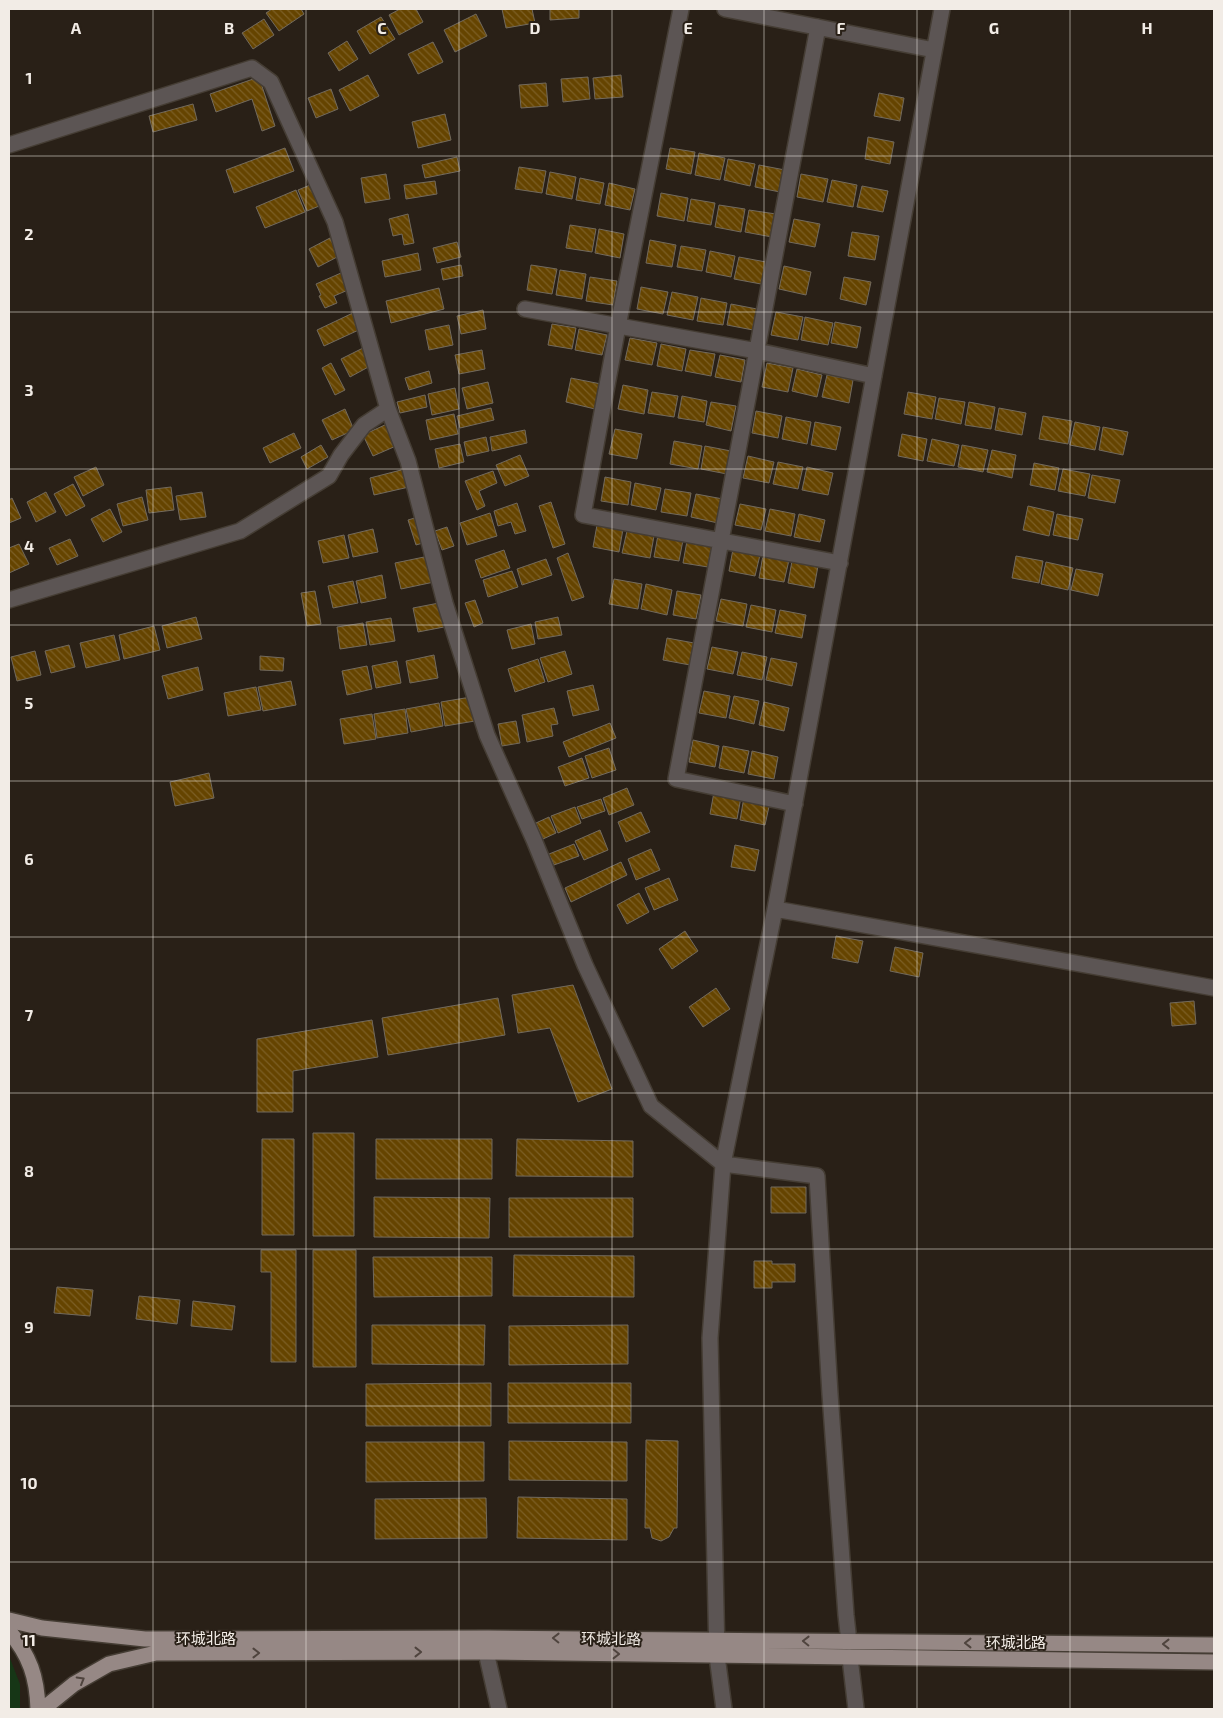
<svg xmlns="http://www.w3.org/2000/svg" width="1223" height="1718" font-family="'Exo 2','Noto Sans SC',sans-serif">
	<style>
		.grass { fill: #163616 }
		.building { fill: url(#building-back-hatch); stroke: #726a5e }
		.lines { fill: none; stroke-linecap: round; stroke-linejoin: round }
		.minor-casing { stroke: #453d34; stroke-width: 18 }
		.major-casing { stroke: #453d34; stroke-width: 18 }
		.minor { stroke: #5c5554; stroke-width: 15 }
		.major { stroke: #968885; stroke-width: 15 }
		.oneway { stroke: #4f443e }
		.grid { fill: none; stroke: #f2ece6; stroke-width: 1; stroke-opacity: 0.55 }
		.labels { text-anchor: middle; stroke-width: 4; stroke-linejoin: round; paint-order: stroke }
		.street-label { font-size: 15px; fill: #f2ece6; stroke: #292017 }
		.grid-label { font-size: 16px; text-anchor: middle; font-weight: bold; fill: #f2ece6; stroke: #292017; stroke-width: 4; stroke-linejoin: round; paint-order: stroke }
	</style>
	<defs>
		<pattern id="building-back-hatch" width="6" height="6" patternUnits="userSpaceOnUse" patternTransform="scale(1.25)"><rect width="6" height="6" fill="#654400"/><path d="M-1 5l2 2M0 0l6 6M5-1l2 2" fill="none" stroke="#7c5f25"/></pattern>
	</defs>
	<rect width="100%" height="100%" fill="#292017"/>
	<path class="grass" d="M9 1656 20 1684V1709H9Z"/>
	<path class="building" d="M272 9H301L304 14 279 31 266 13Z
		M400 9H416L423 22 399 35 389 15Z
		M502 9H532L535 23 506 28Z
		M550 9H579V18L550 20Z
		M476 14 487 36 455 52 444 30Z
		M381 17 395 39 370 54 357 31Z
		M264 19 274 35 253 49 242 33Z
		M347 41 358 59 339 71 328 53Z
		M433 42 443 62 418 74 408 54Z
		M368 75 379 96 350 111 339 90Z
		M621 75 623 97 595 99 593 78Z
		M259 77 275 126 262 131 252 99 216 112 210 94Z
		M588 77 590 99 563 102 561 79Z
		M546 83 548 106 521 108 519 85Z
		M331 89 338 109 316 118 308 98Z
		M879 93 904 98 900 121 874 116Z
		M193 104 197 120 153 132 149 116Z
		M445 114 451 140 418 148 412 122Z
		M868 137 894 142 890 164 865 159Z
		M285 148 294 171 234 193 226 170Z
		M670 148 695 152 691 174 666 169Z
		M699 153 725 158 720 180 695 175Z
		M457 157 460 171 425 178 422 165Z
		M728 159 755 164 750 186 724 180Z
		M759 165 785 170 780 192 755 187Z
		M519 167 546 171 542 193 515 189Z
		M550 172 576 177 572 199 546 194Z
		M386 174 390 199 365 203 361 178Z
		M801 174 828 179 823 202 797 197Z
		M580 178 604 183 600 204 576 200Z
		M832 180 857 185 853 207 827 202Z
		M435 181 437 194 406 199 404 185Z
		M315 183 324 204 307 211 298 190Z
		M609 183 635 189 630 210 605 205Z
		M862 186 888 191 883 212 857 207Z
		M296 190 305 212 265 228 256 207Z
		M661 193 688 198 684 221 657 216Z
		M691 199 715 203 711 225 687 221Z
		M719 205 745 209 741 232 715 227Z
		M749 210 776 214 772 237 745 232Z
		M408 214 414 243 404 245 402 234 393 236 389 219Z
		M794 219 820 224 815 247 789 242Z
		M570 225 596 229 592 252 566 248Z
		M599 229 624 234 620 258 595 253Z
		M852 232 879 236 875 260 848 256Z
		M330 238 339 256 318 267 309 249Z
		M650 240 676 245 672 267 646 263Z
		M457 242 461 257 437 263 433 248Z
		M681 246 706 250 702 271 677 267Z
		M710 251 735 256 731 277 706 272Z
		M418 253 421 270 385 277 382 261Z
		M739 257 766 262 761 284 734 279Z
		M461 265 463 276 443 280 441 269Z
		M531 265 557 269 552 294 527 290Z
		M784 266 811 272 806 295 779 289Z
		M560 270 586 274 582 299 556 295Z
		M341 273 348 290 334 296 337 303 325 308 319 296 321 295 316 284Z
		M590 277 617 281 613 305 586 301Z
		M844 277 871 282 866 305 840 299Z
		M641 287 668 292 663 314 637 309Z
		M439 288 444 309 391 323 386 301Z
		M672 292 698 297 693 320 667 315Z
		M701 298 727 303 723 325 697 321Z
		M731 304 757 309 753 330 727 325Z
		M483 310 486 329 461 334 457 316Z
		M355 312 363 328 324 346 317 330Z
		M776 312 803 317 798 340 771 335Z
		M805 317 833 323 828 345 801 340Z
		M835 322 861 327 857 348 831 343Z
		M552 324 576 328 572 349 548 345Z
		M449 325 453 345 429 350 425 330Z
		M579 329 607 335 602 355 575 350Z
		M630 338 657 343 652 365 625 360Z
		M661 344 686 349 682 371 657 366Z
		M363 348 372 365 350 377 341 359Z
		M482 350 485 369 459 374 455 355Z
		M690 350 715 354 711 376 685 371Z
		M720 355 745 360 741 382 715 377Z
		M331 363 345 390 335 395 322 368Z
		M767 363 793 368 788 392 762 387Z
		M797 369 822 375 817 397 792 391Z
		M429 371 432 383 409 390 405 378Z
		M827 375 853 380 849 403 822 397Z
		M571 378 601 384 595 409 566 402Z
		M488 382 493 403 467 409 462 388Z
		M623 385 648 390 644 414 618 409Z
		M455 388 459 409 432 415 428 394Z
		M652 392 678 396 674 417 648 413Z
		M908 392 936 397 932 419 904 414Z
		M425 395 427 407 400 413 397 402Z
		M682 396 707 401 704 422 678 418Z
		M939 398 965 402 961 424 935 419Z
		M711 402 736 406 731 431 706 425Z
		M969 402 995 407 991 429 965 425Z
		M491 408 494 420 460 428 457 416Z
		M999 408 1026 413 1022 435 995 430Z
		M345 409 354 430 332 440 322 420Z
		M756 411 782 416 778 438 752 433Z
		M454 414 458 434 430 440 426 420Z
		M1043 416 1072 421 1068 444 1039 439Z
		M786 417 811 422 807 444 782 439Z
		M815 422 841 427 836 450 811 445Z
		M1075 422 1100 427 1095 450 1070 445Z
		M387 424 396 446 373 456 363 435Z
		M1103 427 1128 432 1123 455 1099 450Z
		M615 429 642 434 637 459 609 454Z
		M525 430 527 443 492 451 490 437Z
		M294 433 301 448 270 463 263 448Z
		M902 434 927 439 923 461 898 456Z
		M486 437 489 451 467 456 464 442Z
		M932 439 959 445 954 466 927 461Z
		M674 441 702 446 698 469 670 464Z
		M460 444 464 462 439 468 435 449Z
		M321 445 328 457 307 469 301 457Z
		M962 445 988 450 983 472 958 467Z
		M705 446 731 451 727 474 701 469Z
		M992 450 1016 455 1012 478 987 472Z
		M520 455 529 476 505 486 496 465Z
		M748 456 774 462 769 483 743 478Z
		M778 462 803 467 798 489 773 484Z
		M1034 463 1059 468 1055 490 1030 485Z
		M96 467 104 485 83 496 74 477Z
		M807 467 833 473 828 495 802 490Z
		M405 469 409 487 374 495 370 478Z
		M1063 469 1090 474 1085 496 1058 491Z
		M493 471 497 483 479 491 485 506 477 510 465 481Z
		M1092 475 1120 480 1115 503 1088 498Z
		M605 477 631 482 628 505 601 501Z
		M635 483 661 488 656 510 631 505Z
		M73 484 85 506 66 516 54 494Z
		M171 487 174 510 149 513 146 490Z
		M665 489 691 493 687 516 661 512Z
		M46 492 56 512 36 522 27 502Z
		M202 492 206 517 180 520 176 496Z
		M696 494 723 499 718 523 691 517Z
		M142 497 148 520 123 526 117 504Z
		M12 498 21 518 9 523V500Z
		M551 502 565 544 553 548 539 506Z
		M517 503 526 531 515 534 511 522 498 526 494 511Z
		M740 504 766 509 761 530 735 525Z
		M1028 506 1054 512 1049 536 1023 530Z
		M110 509 122 532 103 542 91 519Z
		M770 509 795 514 791 536 765 531Z
		M490 513 497 536 467 545 460 523Z
		M799 514 825 520 820 542 794 537Z
		M1057 514 1083 519 1078 540 1053 535Z
		M418 517 426 542 416 545 408 520Z
		M597 525 623 529 619 552 593 547Z
		M447 527 454 546 442 550 435 531Z
		M373 529 378 552 353 557 348 535Z
		M627 531 654 536 650 558 622 553Z
		M344 535 349 558 323 563 318 541Z
		M658 535 683 540 679 561 654 557Z
		M70 539 78 556 57 565 49 548Z
		M687 541 712 545 708 567 683 563Z
		M19 544 29 564 9 573V548Z
		M733 549 760 555 755 576 729 571Z
		M504 550 510 568 481 578 475 560Z
		M568 553 584 597 572 601 557 558Z
		M763 555 789 560 784 582 759 578Z
		M429 556 434 582 401 589 395 563Z
		M1016 556 1043 561 1039 583 1012 578Z
		M546 559 552 575 522 585 517 569Z
		M792 561 818 566 814 588 788 583Z
		M1046 562 1073 568 1068 590 1041 584Z
		M1076 569 1103 574 1098 596 1071 590Z
		M512 571 518 587 488 597 483 580Z
		M382 575 386 598 361 603 356 581Z
		M614 579 642 584 638 609 609 604Z
		M353 581 358 603 333 608 328 586Z
		M646 584 672 590 667 615 641 609Z
		M315 591 321 624 307 626 301 593Z
		M677 591 701 595 696 619 673 615Z
		M721 599 747 604 743 626 716 621Z
		M475 600 483 623 474 627 465 603Z
		M439 603 444 627 418 632 413 608Z
		M751 605 776 610 772 632 746 627Z
		M780 610 806 615 802 638 775 633Z
		M196 617 202 639 167 648 162 626Z
		M558 617 562 635 538 639 535 622Z
		M391 618 395 641 370 645 366 622Z
		M363 623 367 645 340 649 337 627Z
		M531 624 535 644 512 649 507 630Z
		M154 626 160 650 124 659 119 635Z
		M114 635 120 660 86 668 80 643Z
		M667 638 694 643 690 665 663 660Z
		M69 645 75 667 51 673 45 651Z
		M712 647 738 652 733 674 707 669Z
		M35 651 41 675 17 681 11 657Z
		M565 651 572 674 548 682 540 658Z
		M742 652 767 657 762 680 737 675Z
		M434 655 438 678 410 683 406 661Z
		M260 656 284 658 283 671 260 670Z
		M771 658 797 663 792 686 766 680Z
		M538 659 545 682 515 692 508 669Z
		M397 661 401 683 376 688 372 666Z
		M367 666 372 689 347 695 342 671Z
		M198 667 203 690 168 699 162 676Z
		M291 681 296 705 263 711 258 687Z
		M593 685 599 710 573 716 567 691Z
		M256 687 261 710 228 716 224 693Z
		M704 691 730 696 726 718 699 713Z
		M734 696 759 701 754 724 729 718Z
		M471 697 475 721 445 726 441 702Z
		M764 702 789 708 784 731 759 725Z
		M439 703 443 726 411 732 406 709Z
		M554 708 558 724 551 725 553 736 527 742 522 715Z
		M405 709 408 733 377 738 374 714Z
		M372 714 376 739 344 744 340 719Z
		M516 721 520 743 502 746 498 724Z
		M610 723 616 738 569 757 563 742Z
		M693 740 719 746 715 767 689 762Z
		M723 746 749 751 744 773 719 768Z
		M609 748 616 770 592 778 585 756Z
		M752 751 778 757 774 779 748 774Z
		M582 758 589 778 565 786 558 767Z
		M209 773 214 798 175 806 170 782Z
		M627 788 634 805 609 815 603 798Z
		M714 792 741 797 737 819 710 814Z
		M744 797 770 802 765 825 740 820Z
		M601 799 605 811 582 819 577 807Z
		M575 807 581 823 558 833 551 816Z
		M641 812 650 832 626 842 618 822Z
		M549 817 556 833 543 839 536 823Z
		M600 830 608 850 584 860 575 841Z
		M574 844 579 856 554 865 549 854Z
		M735 845 759 850 755 871 731 867Z
		M651 849 660 870 636 880 628 859Z
		M621 862 627 875 571 902 565 888Z
		M669 878 678 900 654 910 645 888Z
		M639 893 649 912 627 924 617 905Z
		M685 931 698 951 672 969 659 949Z
		M836 936 863 941 858 963 832 958Z
		M895 947 923 953 919 977 890 971Z
		M573 985 612 1089 578 1102 550 1028 518 1033 512 995Z
		M716 988 730 1009 703 1027 689 1007Z
		M498 998 505 1035 388 1055 382 1018Z
		M1194 1001 1196 1024 1172 1026 1170 1003Z
		M372 1020 378 1057 293 1071V1112H257V1039Z
		M313 1133H354V1236H313Z
		M262 1139H294V1235H262Z
		M376 1139H492V1179H376Z
		M517 1139 633 1141V1177L516 1176Z
		M771 1187H806V1213H771Z
		M374 1197 490 1198 489 1238 374 1237Z
		M509 1198H633V1237H509Z
		M261 1250H296V1362H271V1272H261Z
		M313 1250H356V1367H313Z
		M514 1255 634 1256V1297L513 1296Z
		M373 1257H492V1296L374 1297Z
		M754 1261H772V1264H795V1282H772V1288H754Z
		M57 1287 93 1290 90 1316 54 1313Z
		M139 1296 180 1300 177 1324 136 1319Z
		M193 1301 235 1306 232 1330 191 1326Z
		M372 1325H485L484 1365 372 1364Z
		M628 1325V1364L509 1365V1326Z
		M491 1383V1426H366V1384Z
		M508 1383H631V1423H508Z
		M646 1440 678 1441 677 1528H674L669 1537 661 1541 652 1538 650 1528H645Z
		M509 1441 627 1442V1481L509 1480Z
		M366 1442H484V1481L366 1482Z
		M518 1497 627 1499V1540L517 1538Z
		M486 1498 487 1538 375 1539V1499Z"/>
	<g class="lines">
		<g class="minor-casing">
			<path id="minor" d="M681 9 618 326 583 515 840 563
				M725 9 934 50
				M9 145 252 68 271 82 335 222 388 409 408 461 445 603 487 735 534 840 585 965 651 1106 723 1164 817 1176 830 1394 846 1615 849 1642
				M525 309 757 351 874 376
				M9 600 240 531 329 476 341 455 364 425 388 409
				M795 804 676 779 818 27
				M775 909 1214 988
				M487 1640 486 1652 499 1709
				M850 1658 856 1709
				M724 1709 717 1656 710 1338 723 1164 775 909 942 9"/>
		</g>
		<g class="major-casing">
			<path id="major" d="M9 1620 42 1628 145 1639 488 1638 1214 1645
				M9 1631C30 1656 37 1677 38 1709
				M43 1709 74 1684 109 1664 156 1653 486 1652 1214 1662"/>
		</g>
		<use href="#minor" class="minor"/>
		<use href="#major" class="major"/>
	</g>
	<defs><path id="oneway-chevron" d="M-2-3.5L2.5 0L-2 3.5" fill="none" stroke-width="1.6" stroke-linecap="round" stroke-linejoin="round" transform="scale(1.25)"/></defs>
	<g class="oneway">
		<use href="#oneway-chevron" transform="translate(556 1638) rotate(-179)"/>
		<use href="#oneway-chevron" transform="translate(806 1641) rotate(-179)"/>
		<use href="#oneway-chevron" transform="translate(968 1643) rotate(-180)"/>
		<use href="#oneway-chevron" transform="translate(1166 1644) rotate(-180)"/>
		<use href="#oneway-chevron" transform="translate(418 1652)"/>
		<use href="#oneway-chevron" transform="translate(256 1653)"/>
		<use href="#oneway-chevron" transform="translate(616 1654) rotate(1)"/>
		<use href="#oneway-chevron" transform="translate(81 1680) rotate(-30)"/>
	</g>
	<path class="grid" d="M153 9V1709M306 9V1709M459 9V1709M612 9V1709M764 9V1709M917 9V1709M1070 9V1709M9 156H1214M9 312H1214M9 469H1214M9 625H1214M9 781H1214M9 937H1214M9 1093H1214M9 1249H1214M9 1406H1214M9 1562H1214"/>
	<g class="labels">
		<g class="street-label">
			<text x="206" y="1644">环城北路</text>
			<text transform="translate(611 1639) rotate(1)" y="5">环城北路</text>
			<text x="1016" y="1648">环城北路</text>
		</g>
	</g>
	<g class="grid-label">
		<text x="76" y="34">A</text>
		<text x="229" y="34">B</text>
		<text x="382" y="34">C</text>
		<text x="535" y="34">D</text>
		<text x="688" y="34">E</text>
		<text x="841" y="34">F</text>
		<text x="994" y="34">G</text>
		<text x="1147" y="34">H</text>
		<text x="29" y="84">1</text>
		<text x="29" y="240">2</text>
		<text x="29" y="396">3</text>
		<text x="29" y="552">4</text>
		<text x="29" y="709">5</text>
		<text x="29" y="865">6</text>
		<text x="29" y="1021">7</text>
		<text x="29" y="1177">8</text>
		<text x="29" y="1333">9</text>
		<text x="29" y="1489">10</text>
		<text x="29" y="1646">11</text>
	</g>
	<rect width="1223" height="1718" fill="none" stroke="#f2ece6" stroke-width="20"/>
</svg>
